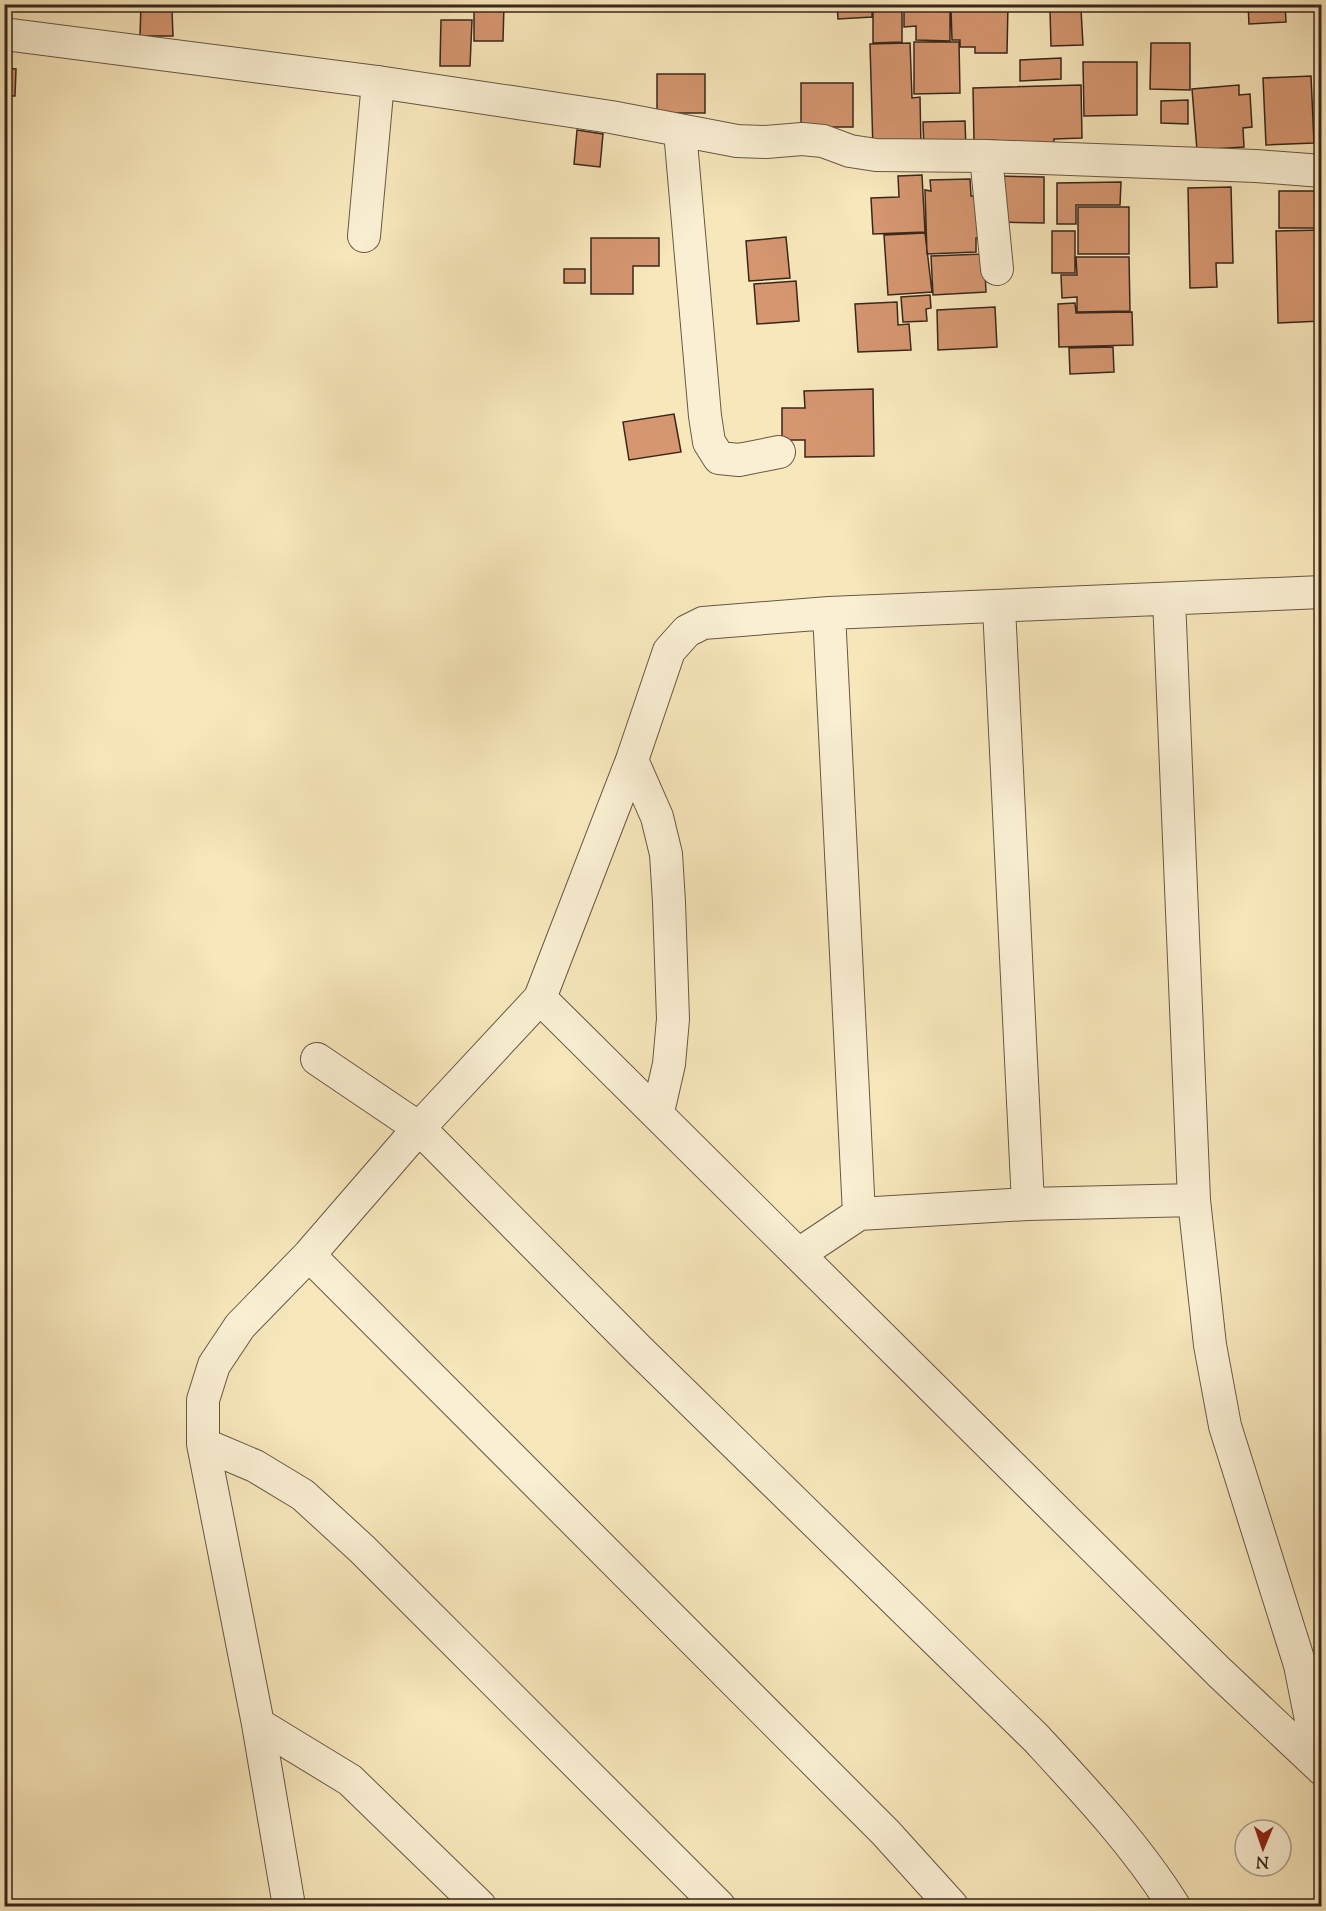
<svg xmlns="http://www.w3.org/2000/svg" width="1326" height="1911" font-family="'Sorts Mill Goudy',serif">
	<style>
		.building { fill: #d59670; stroke: #38271c; stroke-width: 1.5 }
		.lines { fill: none; stroke-linecap: round; stroke-linejoin: round }
		.minor-casing { stroke: #685744; stroke-width: 34 }
		.minor { stroke: #faefd3; stroke-width: 32 }
	</style>
	<rect width="100%" height="100%" fill="#f7e7bb"/>
	<filter id="stains"><feTurbulence type="fractalNoise" baseFrequency=".00333" numOctaves="4"/><feColorMatrix values="0 0 0 0 .2 0 0 0 0 .09 0 0 0 0 .02 0 0 0 .5 -.17"/></filter>
	<radialGradient id="worn" r=".72"><stop offset=".6" stop-color="#630" stop-opacity="0"/><stop offset="1" stop-color="#630" stop-opacity=".3"/></radialGradient>
	<path class="building" d="M141 4H182L181 11H172L173 36H140Z
		M474 4H504L503 41H474Z
		M837 4H872V17L838 19Z
		M873 4H902L903 9H873Z
		M904 4H953V8H950V41L916 40V26L904 27Z
		M958 4H1008L1007 53H975V47H960V40H952L951 9 958 10Z
		M1042 4H1075V6L1042 7Z
		M1248 4H1285L1286 22 1249 24Z
		M902 9V42L873 43V10Z
		M1081 9 1083 45 1051 46 1050 10Z
		M441 20H472L470 66H440Z
		M914 42H959L960 93 914 94Z
		M910 43 912 98 920 97 921 148 873 150 870 44Z
		M1151 43H1190V90L1150 89Z
		M1061 58V79L1020 81V60Z
		M1083 62H1137V115L1084 116Z
		M4 68 16 69 15 96H4Z
		M657 74H705V113H657Z
		M1311 76 1314 143 1266 145 1263 78Z
		M801 83H853V127H801Z
		M1081 85 1082 138 1054 139V147L994 148V140L974 141 973 88Z
		M1239 85V95L1250 94 1252 127 1243 128 1244 147 1197 150 1192 89Z
		M1188 100V124L1161 123V101Z
		M965 121 966 150 924 152 923 122Z
		M577 130 603 134 600 167 574 164Z
		M922 175 925 232 873 234 871 198 899 197 898 176Z
		M998 176 1044 177V223L997 222Z
		M970 179 971 196H980L981 238H976V252L927 254 925 190 931 191 930 180Z
		M1121 182 1120 205H1076V224H1057V183Z
		M1231 187 1233 263H1216L1217 287 1190 288 1188 188Z
		M1279 191H1322V228H1279Z
		M1078 207H1129V254H1078Z
		M1322 230V321L1278 323 1276 231Z
		M1052 231H1075V273H1052Z
		M925 233 932 292 888 295 884 235Z
		M786 237 790 278 749 281 746 241Z
		M591 238H659V266H633V294H591Z
		M984 254 986 292 933 295 931 256Z
		M1076 257H1129L1130 311 1077 312V297L1062 298 1061 275H1077Z
		M564 269H585V283H564Z
		M796 281 799 321 757 324 754 284Z
		M930 295 931 308 926 309 927 321 903 322 901 297Z
		M897 302 898 325 909 324 911 350 858 352 855 304Z
		M1075 303 1076 313 1132 312 1133 345 1059 347 1058 304Z
		M995 307 997 347 938 350 937 310Z
		M1113 347 1114 372 1070 374 1069 348Z
		M873 389 874 456 805 457V440H782V408H805L804 391Z
		M674 414 681 452 629 460 623 422Z"/>
	<g class="lines">
		<g class="minor-casing">
			<path id="minor" d="M4 34 378 82 611 117 737 141 766 142 802 139 823 141 850 151 876 155 986 156 1256 166 1322 171
				M680 131 705 416 709 442 719 458 739 460 779 452
				M986 156 997 269
				M364 236 378 82
				M1169 599 1194 1200 1210 1345 1225 1426 1300 1665 1320 1765
				M999 607 1028 1204
				M829 613 859 1214
				M632 760 657 817 666 854 669 902 673 1019 669 1064 658 1112
				M540 998 1219 1672 1322 1769
				M317 1059 419 1128 640 1351 1036 1738C1085 1791 1136 1845 1174 1906
				M799 1254 859 1214 1028 1204 1194 1200
				M309 1255 886 1833 952 1906
				M203 1444 255 1466 303 1495 362 1549 719 1906
				M258 1724 350 1780 480 1906
				M289 1906 258 1724 203 1444V1400L214 1365 240 1326 309 1255 419 1128 540 998 632 760 669 651 687 631 703 623 829 613 1322 592"/>
		</g>
		<use href="#minor" class="minor"/>
	</g>
	<rect width="1326" height="1911" fill="none" stroke="#f7e7bb" stroke-width="24"/>
	<rect x="6" y="6" width="1314" height="1899" fill="none" stroke="#38271c" stroke-width="3"/>
	<rect x="12" y="12" width="1302" height="1887" fill="none" stroke="#38271c" stroke-width="1.5"/>
	<g transform="translate(1263 1848) rotate(182)"><circle r="28" fill="#faefd3" stroke="#ac9f8a" stroke-width="1.5"/>
	<path d="M0-4.5L10 22L0 15L-10 22Z" fill="#8f2418"/>
	<text y="-9" font-size="16" font-weight="bold" text-anchor="middle" fill="#38271c">N</text>
	</g>
	<rect width="100%" height="100%" filter="url(#stains)"/>
	<rect width="100%" height="100%" fill="url(#worn)"/>
</svg>
